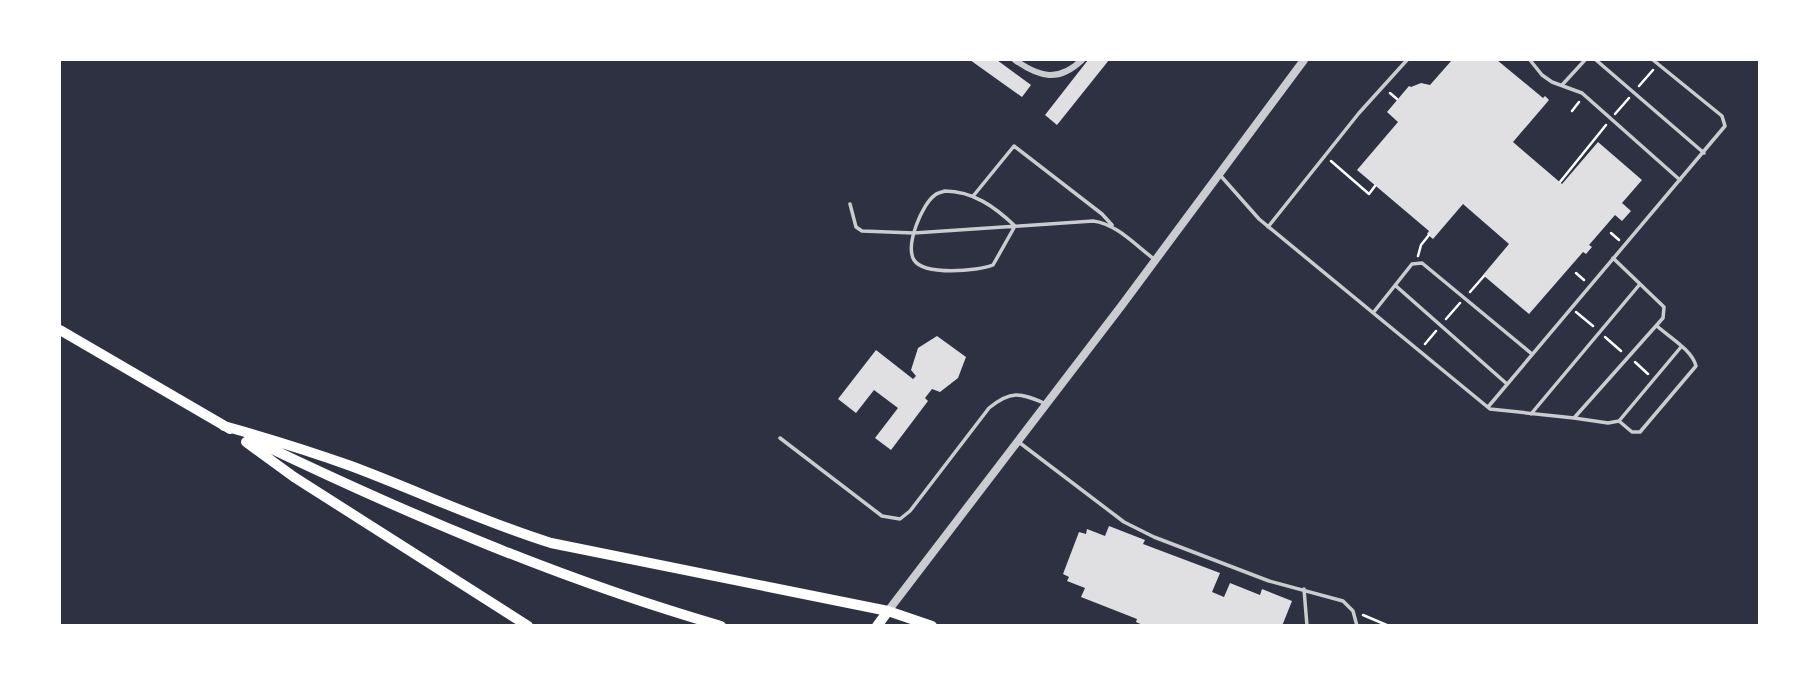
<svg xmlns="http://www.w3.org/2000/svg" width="1819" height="685" font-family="'Golos Text',sans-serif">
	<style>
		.building { fill: #e0e0e3 }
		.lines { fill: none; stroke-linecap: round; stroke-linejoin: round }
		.path { stroke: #fff; stroke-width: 2.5 }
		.service { stroke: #caccd0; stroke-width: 3.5 }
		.minor { stroke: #caccd0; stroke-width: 6 }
		.tertiary { stroke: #caccd0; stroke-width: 8 }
		.secondary { stroke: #fff; stroke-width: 10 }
		.trunk { stroke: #fff; stroke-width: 10 }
	</style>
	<rect width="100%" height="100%" fill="#2d3142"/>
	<path class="building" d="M970 60H997L1031 85 1022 97Z
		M1088 60H1109L1057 125 1045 115Z
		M1452 60H1497L1543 98 1545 96 1549 100 1513 142 1562 184 1598 142 1642 180 1622 203 1631 211 1622 221 1615 215 1589 245 1592 247 1586 254 1583 252 1529 314 1483 275 1509 244 1463 204 1433 239 1427 234 1429 231 1357 170 1398 122 1387 112 1409 86 1411 87 1421 83 1430 85Z
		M937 336 966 357 958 378 940 392 932 389 925 398 928 401 891 450 875 438 898 408 874 390 856 413 838 399 876 350 913 379 916 376 911 370 918 348Z
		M1109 526 1145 540 1143 544 1220 573 1212 592 1224 597 1230 583 1260 595 1262 589 1292 601 1282 626H1145L1136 622 1137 619 1081 597 1085 588 1067 581 1069 577 1063 574 1079 532 1086 534 1087 529 1105 536Z"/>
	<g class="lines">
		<path class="path" d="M1639 86 1653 70
			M1390 93 1397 99
			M1572 111 1579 102
			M1615 114 1629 98
			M1331 161 1369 194 1375 186
			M1560 182 1606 125
			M1611 233 1619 240
			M1418 256 1421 245 1429 235
			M1576 273 1584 280
			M1470 292 1484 276
			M1576 312 1593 326
			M1446 319 1460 303
			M1605 337 1621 351
			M1425 344 1436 331
			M1635 362 1648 374
			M1363 615 1389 626"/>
		<path class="service" d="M1530 60 1542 75 1552 82 1582 93 1680 180
			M1596 60 1704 153
			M1562 85 1585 60
			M1220 175 1259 219 1490 409 1574 418 1663 318 1664 307 1613 258
			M945 191C973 191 995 207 1015 226L993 265C978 271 924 276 914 260 905 245 922 204 935 195 937 193 942 192 945 191Z
			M974 195 1014 146 1102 214 1112 225
			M850 204 856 227 862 231 914 233 1093 221C1117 224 1135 245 1154 259
			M1268 227 1359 113 1407 60
			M1396 286 1507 384
			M1373 313 1412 264 1422 263 1532 354
			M1657 326C1669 337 1692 350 1696 366L1640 432H1632L1619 421 1681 347
			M1488 407 1725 126 1722 116 1653 60
			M1531 414 1640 284
			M1574 418 1608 423 1619 421
			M780 438 882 516 900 519 910 511 989 408C1011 390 1020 393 1044 403
			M1020 443 1124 522 1154 537 1269 581 1343 601 1353 611 1357 626
			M1304 589 1307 626"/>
		<path class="minor" d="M1015 60C1040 78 1059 82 1082 60"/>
		<path class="tertiary" d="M888 611 1122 305 1304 60"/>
		<path class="secondary" d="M877 626 888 611"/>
		<path class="trunk" d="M60 330 230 429
			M224 426C267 438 309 451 351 466 418 491 483 522 551 543L888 611 932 626
			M251 439C403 512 558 579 721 626
			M246 442 294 477 528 626"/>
	</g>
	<rect width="1819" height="685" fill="none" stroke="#ffffff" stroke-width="122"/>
</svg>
